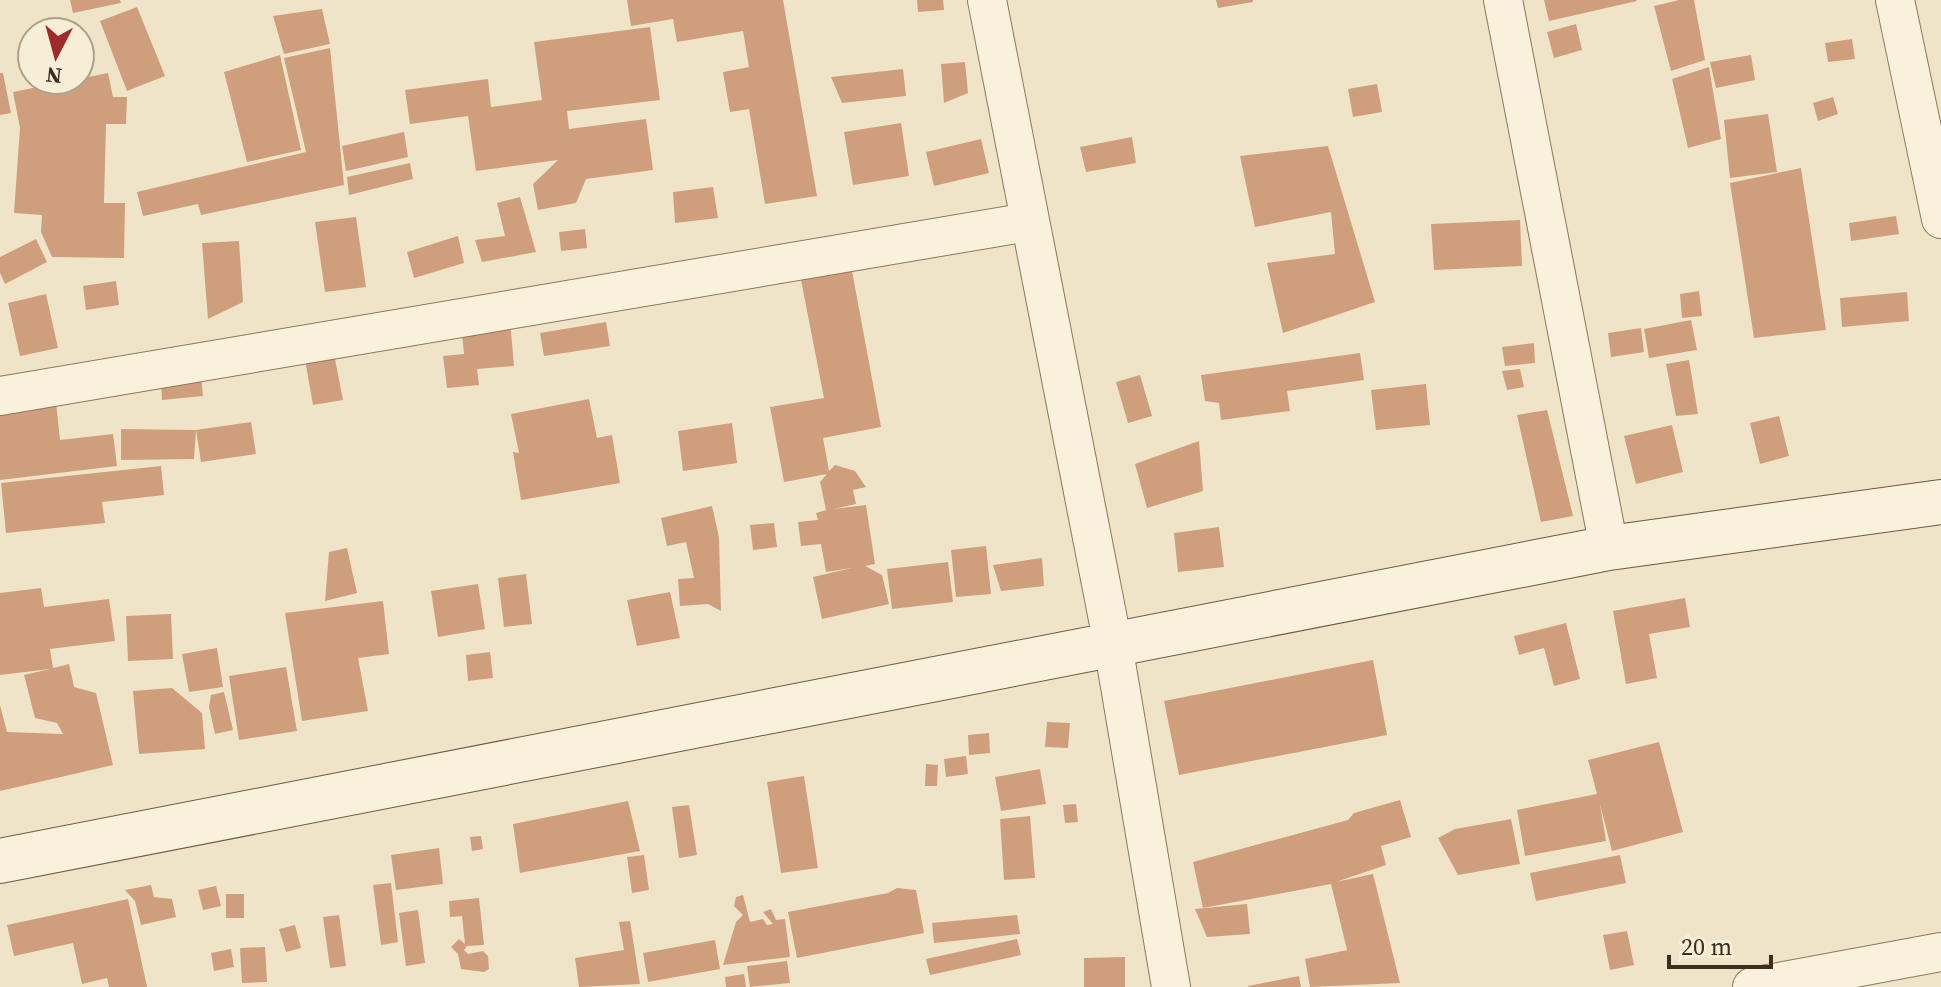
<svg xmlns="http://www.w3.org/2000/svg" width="1941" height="987" font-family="'Source Serif 4',serif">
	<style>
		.building { fill: #cf9f7d }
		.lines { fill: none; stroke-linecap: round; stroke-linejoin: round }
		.street-casing { stroke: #8d765c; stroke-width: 40 }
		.secondary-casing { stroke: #6f573f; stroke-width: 46 }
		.street { stroke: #faf1dc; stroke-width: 38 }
		.secondary { stroke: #faf1dc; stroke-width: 44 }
	</style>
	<rect width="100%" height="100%" fill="#f0e4c8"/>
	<path class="building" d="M70 0H120L121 3 73 13Z
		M627 0H783L817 196 765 204 749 109 730 112 723 72 749 67 743 31 677 42 673 19 631 26Z
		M917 0H943L944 10 918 12Z
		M1216 0H1253V2L1218 8Z
		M1544 0H1636L1637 1 1549 21Z
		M1679 0H1694L1705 60 1671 71 1654 6Z
		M137 7 165 76 127 91 100 21Z
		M322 9 330 44 284 54 273 16Z
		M1576 24 1582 50 1554 58 1547 32Z
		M650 27 660 100 567 111 569 129 646 119 653 170 586 179 576 203 538 210 533 184 558 160 476 171 468 116 410 124 405 90 488 79 491 107 542 100 534 42Z
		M1852 39 1855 59 1828 62 1825 43Z
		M330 48 344 185 201 215 198 204 143 216 137 192 306 152 284 58Z
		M280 55 301 150 247 162 224 72Z
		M1751 55 1755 80 1716 88 1710 62Z
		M965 62 968 93 944 103 941 64Z
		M1709 67 1721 139 1688 148 1672 79Z
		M903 69 906 96 842 103 831 77Z
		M0 73H3L11 113 0 115Z
		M108 73 113 97H127L126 124H106L104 203H125L124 258 52 257 41 232 42 215 14 213 20 128 13 92Z
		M1377 84 1382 112 1353 117 1348 89Z
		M1833 97 1838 114 1818 121 1813 103Z
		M1768 114 1777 172 1730 178 1724 120Z
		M901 123 909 176 853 185 844 132Z
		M404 132 408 157 346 171 342 146Z
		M1132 137 1136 163 1086 172 1080 147Z
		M981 139 989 173 934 186 926 152Z
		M1328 146 1375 302 1283 333 1267 263 1335 254 1331 212 1255 227 1240 156Z
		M410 163 413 179 349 195 347 177Z
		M1801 168 1826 330 1754 338 1730 183Z
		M713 187 718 218 675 223 673 192Z
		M520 197 536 252 482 262 475 240 505 236 497 203Z
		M1896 216 1899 234 1851 241 1849 223Z
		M356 217 366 287 325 292 315 222Z
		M1520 220 1522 266 1434 270 1431 224Z
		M585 229 587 248 561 251 559 232Z
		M458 236 464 263 414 278 407 252Z
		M36 239 47 262 5 284 0 273V257Z
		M239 241 243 302 208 319 202 243Z
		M852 271 881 427 823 438 829 471 835 465 855 471 866 487 853 490 856 504 833 509 866 505 875 564 865 566 882 575 889 604 822 619 813 577 852 568 826 572 821 544 801 546 798 522 818 520 816 513 826 510 820 482 827 474 784 482 770 407 824 398 801 280Z
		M116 281 119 305 86 310 83 286Z
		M1699 291 1702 316 1682 318 1680 294Z
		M1907 292 1909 321 1842 327 1840 298Z
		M46 294 58 348 20 356 8 303Z
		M510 320 514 366 477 369 479 385 447 388 443 356 464 354 461 324Z
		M1691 320 1697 350 1649 358 1644 329Z
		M606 322 610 346 544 356 540 333Z
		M1641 328 1644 352 1611 357 1608 333Z
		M1534 343 1535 363 1505 366 1502 347Z
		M333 349 343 400 313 405 304 354Z
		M1360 353 1364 380 1287 391 1290 411 1221 420 1219 403 1205 401 1201 375Z
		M1689 360 1698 414 1676 416 1666 364Z
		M1520 369 1524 387 1507 390 1502 371Z
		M1140 375 1152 416 1128 423 1116 382Z
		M201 376 203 396 162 400 161 380Z
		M1426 384 1430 425 1376 430 1371 390Z
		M55 393 60 440 113 434 117 466 0 480V400Z
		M589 399 597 438 612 435 620 483 521 500 513 452 519 453 511 414Z
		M1547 410 1573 516 1541 522 1517 415Z
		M1779 416 1789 456 1760 464 1750 423Z
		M251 422 256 454 201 462 196 430Z
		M732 423 737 463 683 471 678 431Z
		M1672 425 1683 472 1636 484 1624 436Z
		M121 429 196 430 194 459 121 460Z
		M1199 441 1203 491 1147 508 1135 464Z
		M161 466 164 495 102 502 105 523 6 533 1 483Z
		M712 506 719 537 721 611 708 604 680 606 678 579 694 578 686 542 667 546 661 518Z
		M774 523 777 547 753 550 750 525Z
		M1219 527 1224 567 1178 572 1174 533Z
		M986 546 991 594 956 597 951 550Z
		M347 548 357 593 325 601 329 552Z
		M1042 558 1044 586 1001 591 993 565Z
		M948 562 953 602 892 609 887 569Z
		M526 574 532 624 504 627 498 578Z
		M478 584 485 629 438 637 431 591Z
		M41 588 44 607 109 599 115 641 50 649 53 668 69 664 74 687 96 693 113 765 0 791V705L7 732 63 734 57 723 35 718 24 675 50 669 0 675V593Z
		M670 592 680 638 637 646 627 600Z
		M1685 598 1690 627 1649 634 1657 678 1626 684 1613 611Z
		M383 601 389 654 358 658 368 711 302 721 285 613Z
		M171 614 173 659 128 661 126 616Z
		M1566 623 1580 679 1554 686 1544 648 1519 655 1514 636Z
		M217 648 223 687 189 692 182 654Z
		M490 652 493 678 468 681 466 655Z
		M1373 660 1387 735 1179 775 1164 701Z
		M286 667 297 731 239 740 229 676Z
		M172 688 202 713 205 749 139 754 133 691Z
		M224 692 233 730 215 734 209 707 211 695Z
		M1047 722 1070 723 1068 748 1045 747Z
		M989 733 990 753 969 755 968 735Z
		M1659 742 1683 832 1612 851 1600 804 1606 841 1525 856 1517 810 1597 794 1588 760Z
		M966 756 968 774 946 777 944 759Z
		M926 764 938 765 937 786H925Z
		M1040 769 1046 804 1001 811 995 777Z
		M804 776 818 868 781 873 767 782Z
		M1400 800 1411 837 1381 846 1386 865 1336 882 1373 874 1400 983 1310 987 1305 959 1347 950 1331 884 1203 908 1193 862 1348 820 1354 813Z
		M628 801 640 851 520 873 513 824Z
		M1076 804 1078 822 1065 823 1063 805Z
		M689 805 697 855 679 858 672 807Z
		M1030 816 1035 878 1004 880 1000 819Z
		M1511 819 1520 864 1458 875 1438 838 1455 829Z
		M481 836 483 849 472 851 470 837Z
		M439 848 443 884 396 890 391 855Z
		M644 855 649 890 632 893 627 857Z
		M1620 855 1626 883 1536 901 1530 873Z
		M391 883 398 942 381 945 373 885Z
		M151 885 154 897 172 899 176 917 141 925 135 901 125 890Z
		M216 886 221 906 203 910 198 890Z
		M897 888 916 890 924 933 797 958 788 912 888 893Z
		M226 894H244V918H226Z
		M743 895 750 922 763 919 767 925 773 924 763 912 771 909 776 920 785 919 790 957 723 965 736 922 743 915 734 906 736 897Z
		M479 898 484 945 467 946 464 950 468 954 483 951 488 956 489 969 484 972 461 969 458 954 451 947 459 939 465 944 462 916 450 917 449 901Z
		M128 899 147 987H109L107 978 82 984 73 943 14 956 7 925Z
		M1247 904 1250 934 1207 937 1195 909Z
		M418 910 425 963 406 966 399 913Z
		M339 915 346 966 330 968 323 917Z
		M1017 915 1020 934 934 943 932 923Z
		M630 921 640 984 579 987 575 958 624 950 619 922Z
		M295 925 301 948 286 952 279 929Z
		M1627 931 1634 965 1610 970 1603 935Z
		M1017 939 1021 955 930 975 926 959Z
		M715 940 720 969 648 982 643 953Z
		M265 947 267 982 242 983 240 948Z
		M231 949 234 967 214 971 211 953Z
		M1125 957V987H1084V958Z
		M787 961 790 983 750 987 747 966Z
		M744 974 746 987H726L725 977Z
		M1299 976 1301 987H1248V986Z"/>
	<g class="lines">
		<g class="street-casing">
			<path id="street" d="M987 0 1113 645 1171 987
				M1503 0 1609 548
				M1895 0 1941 219
				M0 396 1028 222
				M1752 987 1941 952"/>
		</g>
		<g class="secondary-casing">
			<path id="secondary" d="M0 861 1609 548 1941 502"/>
		</g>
		<use href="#street" class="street"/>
		<use href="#secondary" class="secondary"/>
	</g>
	<g transform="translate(56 56) rotate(186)"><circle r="38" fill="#f7eed8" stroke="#ada18e" stroke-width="2"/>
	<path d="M0-6L14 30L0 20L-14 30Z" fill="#9e2a2b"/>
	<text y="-12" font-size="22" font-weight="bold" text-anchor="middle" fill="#3d2e20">N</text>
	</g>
	<path d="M1669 955v12h102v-12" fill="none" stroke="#3d2e20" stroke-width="4"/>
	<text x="1681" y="955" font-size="24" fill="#3d2e20" stroke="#f7eed8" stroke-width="6" paint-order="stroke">20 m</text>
</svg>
